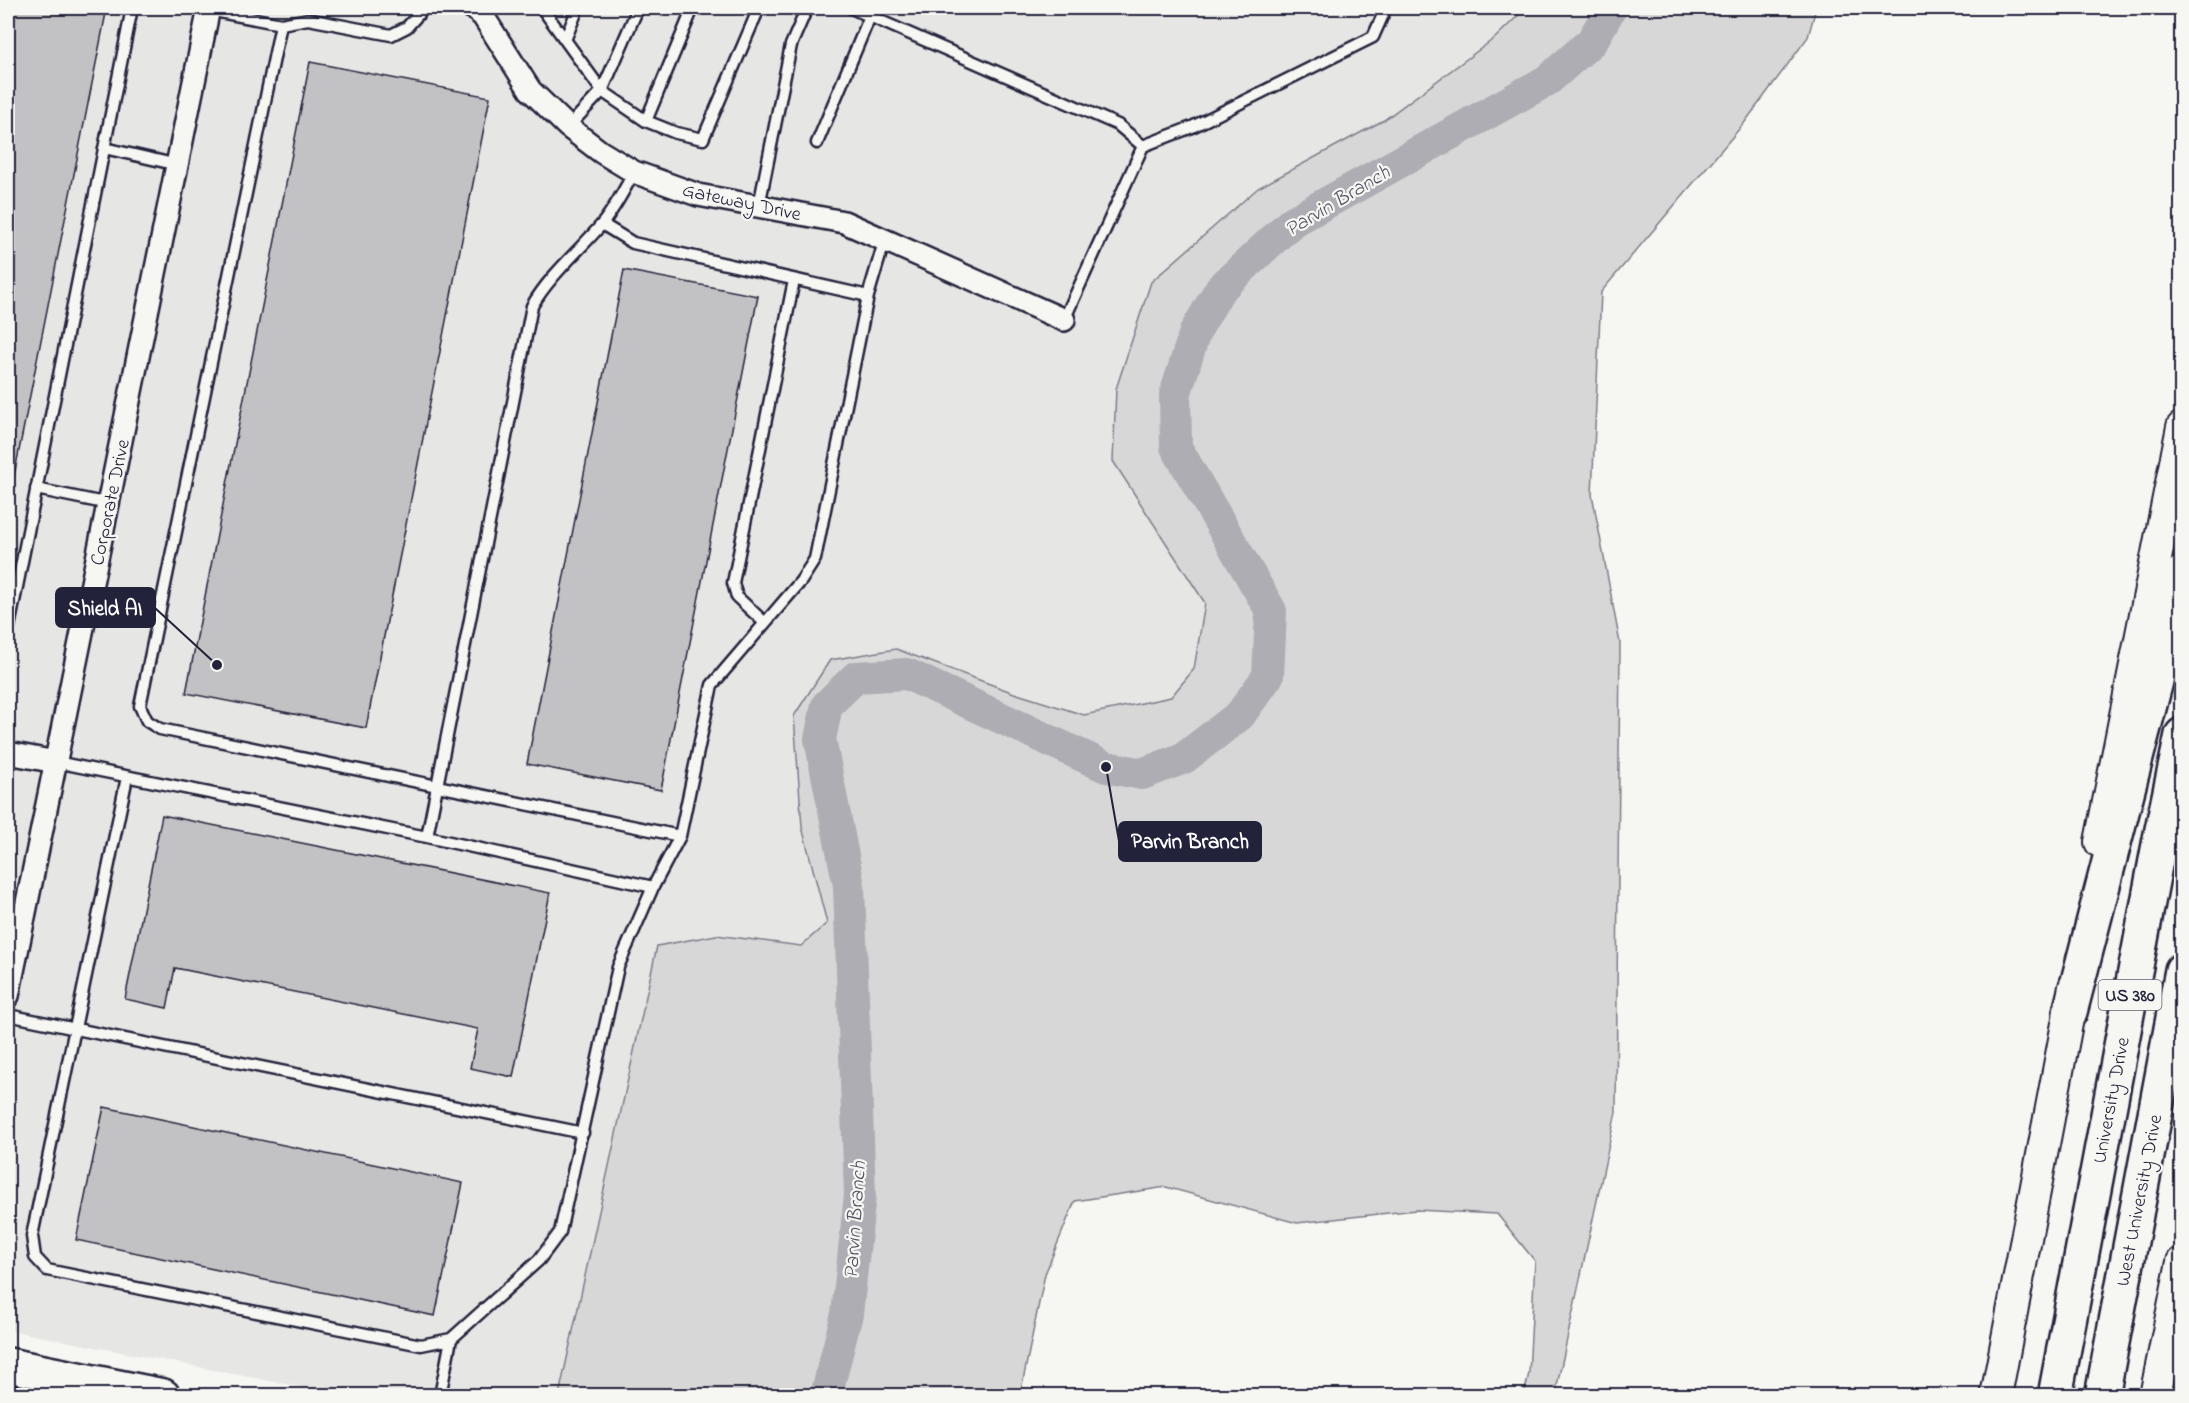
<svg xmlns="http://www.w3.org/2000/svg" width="2189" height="1403" font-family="'Indie Flower',sans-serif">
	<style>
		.built { fill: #e6e6e4 }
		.green { fill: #d7d7d7; stroke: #7c7c89; stroke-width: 1.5 }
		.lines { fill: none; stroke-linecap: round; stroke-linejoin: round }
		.river { stroke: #adadb3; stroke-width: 32 }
		.building { fill: #c2c2c4; stroke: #22223b; stroke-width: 1.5 }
		.lane-casing { stroke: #22223b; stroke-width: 15 }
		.street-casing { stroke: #22223b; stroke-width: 26 }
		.secondary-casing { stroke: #22223b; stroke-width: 34 }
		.primary-casing { stroke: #22223b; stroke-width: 38 }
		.highway-casing { stroke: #22223b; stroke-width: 38 }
		.lane { stroke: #f6f6f2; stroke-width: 10 }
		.street { stroke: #f6f6f2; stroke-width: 21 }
		.secondary { stroke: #f6f6f2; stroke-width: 30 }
		.primary { stroke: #f6f6f2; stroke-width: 33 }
		.highway { stroke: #f6f6f2; stroke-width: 33 }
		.labels { text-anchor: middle; stroke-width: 4.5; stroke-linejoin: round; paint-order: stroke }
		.shield { fill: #f6f6f2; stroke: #626272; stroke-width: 1.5 }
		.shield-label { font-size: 18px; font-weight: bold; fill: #22223b }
		.street-label { font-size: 20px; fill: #22223b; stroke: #f6f6f2 }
		.water-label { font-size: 21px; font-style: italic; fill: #535365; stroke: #f6f6f2 }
		.leader { fill: none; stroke: #22223b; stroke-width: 2 }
		.callout-dot { fill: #22223b; stroke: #f6f6f2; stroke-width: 2 }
		.callout { fill: #22223b; stroke: #22223b; stroke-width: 2 }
		.callout-label { font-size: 21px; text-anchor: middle; font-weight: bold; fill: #fff }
	</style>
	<rect width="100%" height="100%" fill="#f6f6f2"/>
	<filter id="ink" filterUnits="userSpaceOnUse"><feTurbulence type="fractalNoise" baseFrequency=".0167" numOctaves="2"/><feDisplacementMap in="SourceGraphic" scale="12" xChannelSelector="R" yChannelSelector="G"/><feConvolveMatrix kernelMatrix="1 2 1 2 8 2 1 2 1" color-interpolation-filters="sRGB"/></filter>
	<g filter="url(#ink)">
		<path class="built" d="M8 8H1526L1496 38 1384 120 1258 188 1113 461 1205 603 1194 669 1171 697 1084 715 1014 693 802 827 827 923 801 946 716 935 657 946 559 1396 342 1395 8 1330Z"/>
		<path class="green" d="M1526 8H1816L1808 37 1745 122 1601 292 1592 494 1620 643 1616 1112 1555 1395H1524L1529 1373 1535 1261 1497 1214 1416 1210 1297 1223 1166 1187 1075 1201 1045 1274 1021 1390 1023 1395H559L657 946 716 935 801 946 827 923 802 827 794 716 830 660 896 649 1014 693 1084 715 1171 697 1194 669 1205 603 1113 461 1116 389 1151 282 1258 188 1384 120 1495 38Z"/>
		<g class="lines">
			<path class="river" d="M826 1396 847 1314 860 1195 849 886 820 739 827 705 856 677 907 674 1106 767 1142 774 1184 758 1240 715 1268 676 1271 611 1176 447 1175 395 1195 332 1220 289 1292 222 1548 80 1592 41 1611 8"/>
		</g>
		<path class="building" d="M8 8H107L14 476H8Z
			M310 62 490 97 366 728 186 693Z
			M624 270 758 296 661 790 527 764Z
			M162 815 550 893 513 1077 470 1068 478 1029 175 968 167 1008 125 999Z
			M104 1107 463 1183 435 1316 76 1240Z"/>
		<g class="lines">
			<g class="lane-casing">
				<path id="lane" d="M542 8 602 91 646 121 676 133 703 139 759 8
					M851 8 1118 125 1143 146
					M209 10 281 24 308 19 391 35 407 27 424 8
					M281 24 140 706 147 721 160 729 680 836
					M565 40 578 8
					M646 121 693 8
					M568 127 602 91 638 8
					M817 143 870 16
					M104 148 178 165
					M759 206 791 45 807 8
					M602 224 633 243 868 296
					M1064 320 1143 146 1192 127 1373 37 1386 8
					M36 489 109 504
					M765 623 737 597 733 583 794 280
					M8 632 132 8
					M56 762 427 837 653 887 680 836 712 685 801 581 815 559 868 296 885 239
					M127 777 32 1236 35 1257 47 1270 421 1345 451 1339 539 1260 560 1232 618 967 653 887
					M427 837 532 306C550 275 579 251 602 224 615 208 624 190 634 172
					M8 1015 583 1133
					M440 1396 451 1339"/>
			</g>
			<g class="street-casing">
				<path id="street" d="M473 8 483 16 530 90 568 127 601 152 634 172 698 195 844 222 1064 320
					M8 753 56 762
					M8 996 209 8"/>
			</g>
			<g class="secondary-casing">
				<path id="secondary" d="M2100 842 2182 427
					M1996 1396 2074 987
					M2155 1396 2182 1262"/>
			</g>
			<g class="primary-casing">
				<path id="primary" d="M8 1365 163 1396"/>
			</g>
			<g class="highway-casing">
				<path id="highway" d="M2070 1012 2162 658 2182 573
					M2055 1396 2160 839 2182 735
					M2102 1396 2182 970"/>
			</g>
			<use href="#lane" class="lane"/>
			<use href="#street" class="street"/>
			<use href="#secondary" class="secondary"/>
			<use href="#primary" class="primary"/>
			<use href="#highway" class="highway"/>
		</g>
	</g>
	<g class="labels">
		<rect class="shield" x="2098.5" y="980" width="63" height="30" rx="4.5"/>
		<g class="shield-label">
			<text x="2130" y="1001">US 380</text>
		</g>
		<g class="street-label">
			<text transform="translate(742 201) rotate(12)" y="7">Gateway Drive</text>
			<text transform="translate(109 502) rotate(-78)" y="7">Corporate Drive</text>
			<text transform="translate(2110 1100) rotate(-79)" y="7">University Drive</text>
			<text transform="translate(2138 1200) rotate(-79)" y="7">West University Drive</text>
		</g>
		<g class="water-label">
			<text transform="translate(1337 200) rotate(-31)" y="7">Parvin Branch</text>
			<text transform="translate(854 1220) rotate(-86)" y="7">Parvin Branch</text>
		</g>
	</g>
	<path class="leader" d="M217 665L155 608M1106 767L1119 841"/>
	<g class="callout-dot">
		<circle cx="217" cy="665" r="6"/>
		<circle cx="1106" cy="767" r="6"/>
	</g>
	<g class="callout">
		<rect x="56" y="588" width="99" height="39" rx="6"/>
		<rect x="1119" y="822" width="142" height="39" rx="6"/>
	</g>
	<g class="callout-label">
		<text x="105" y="615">Shield AI</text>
		<text x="1190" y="848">Parvin Branch</text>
	</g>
	<rect width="2189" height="1403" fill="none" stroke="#f6f6f2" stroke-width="30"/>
	<rect x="15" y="15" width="2159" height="1373" fill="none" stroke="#22223b" stroke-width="2" filter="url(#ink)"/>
</svg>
